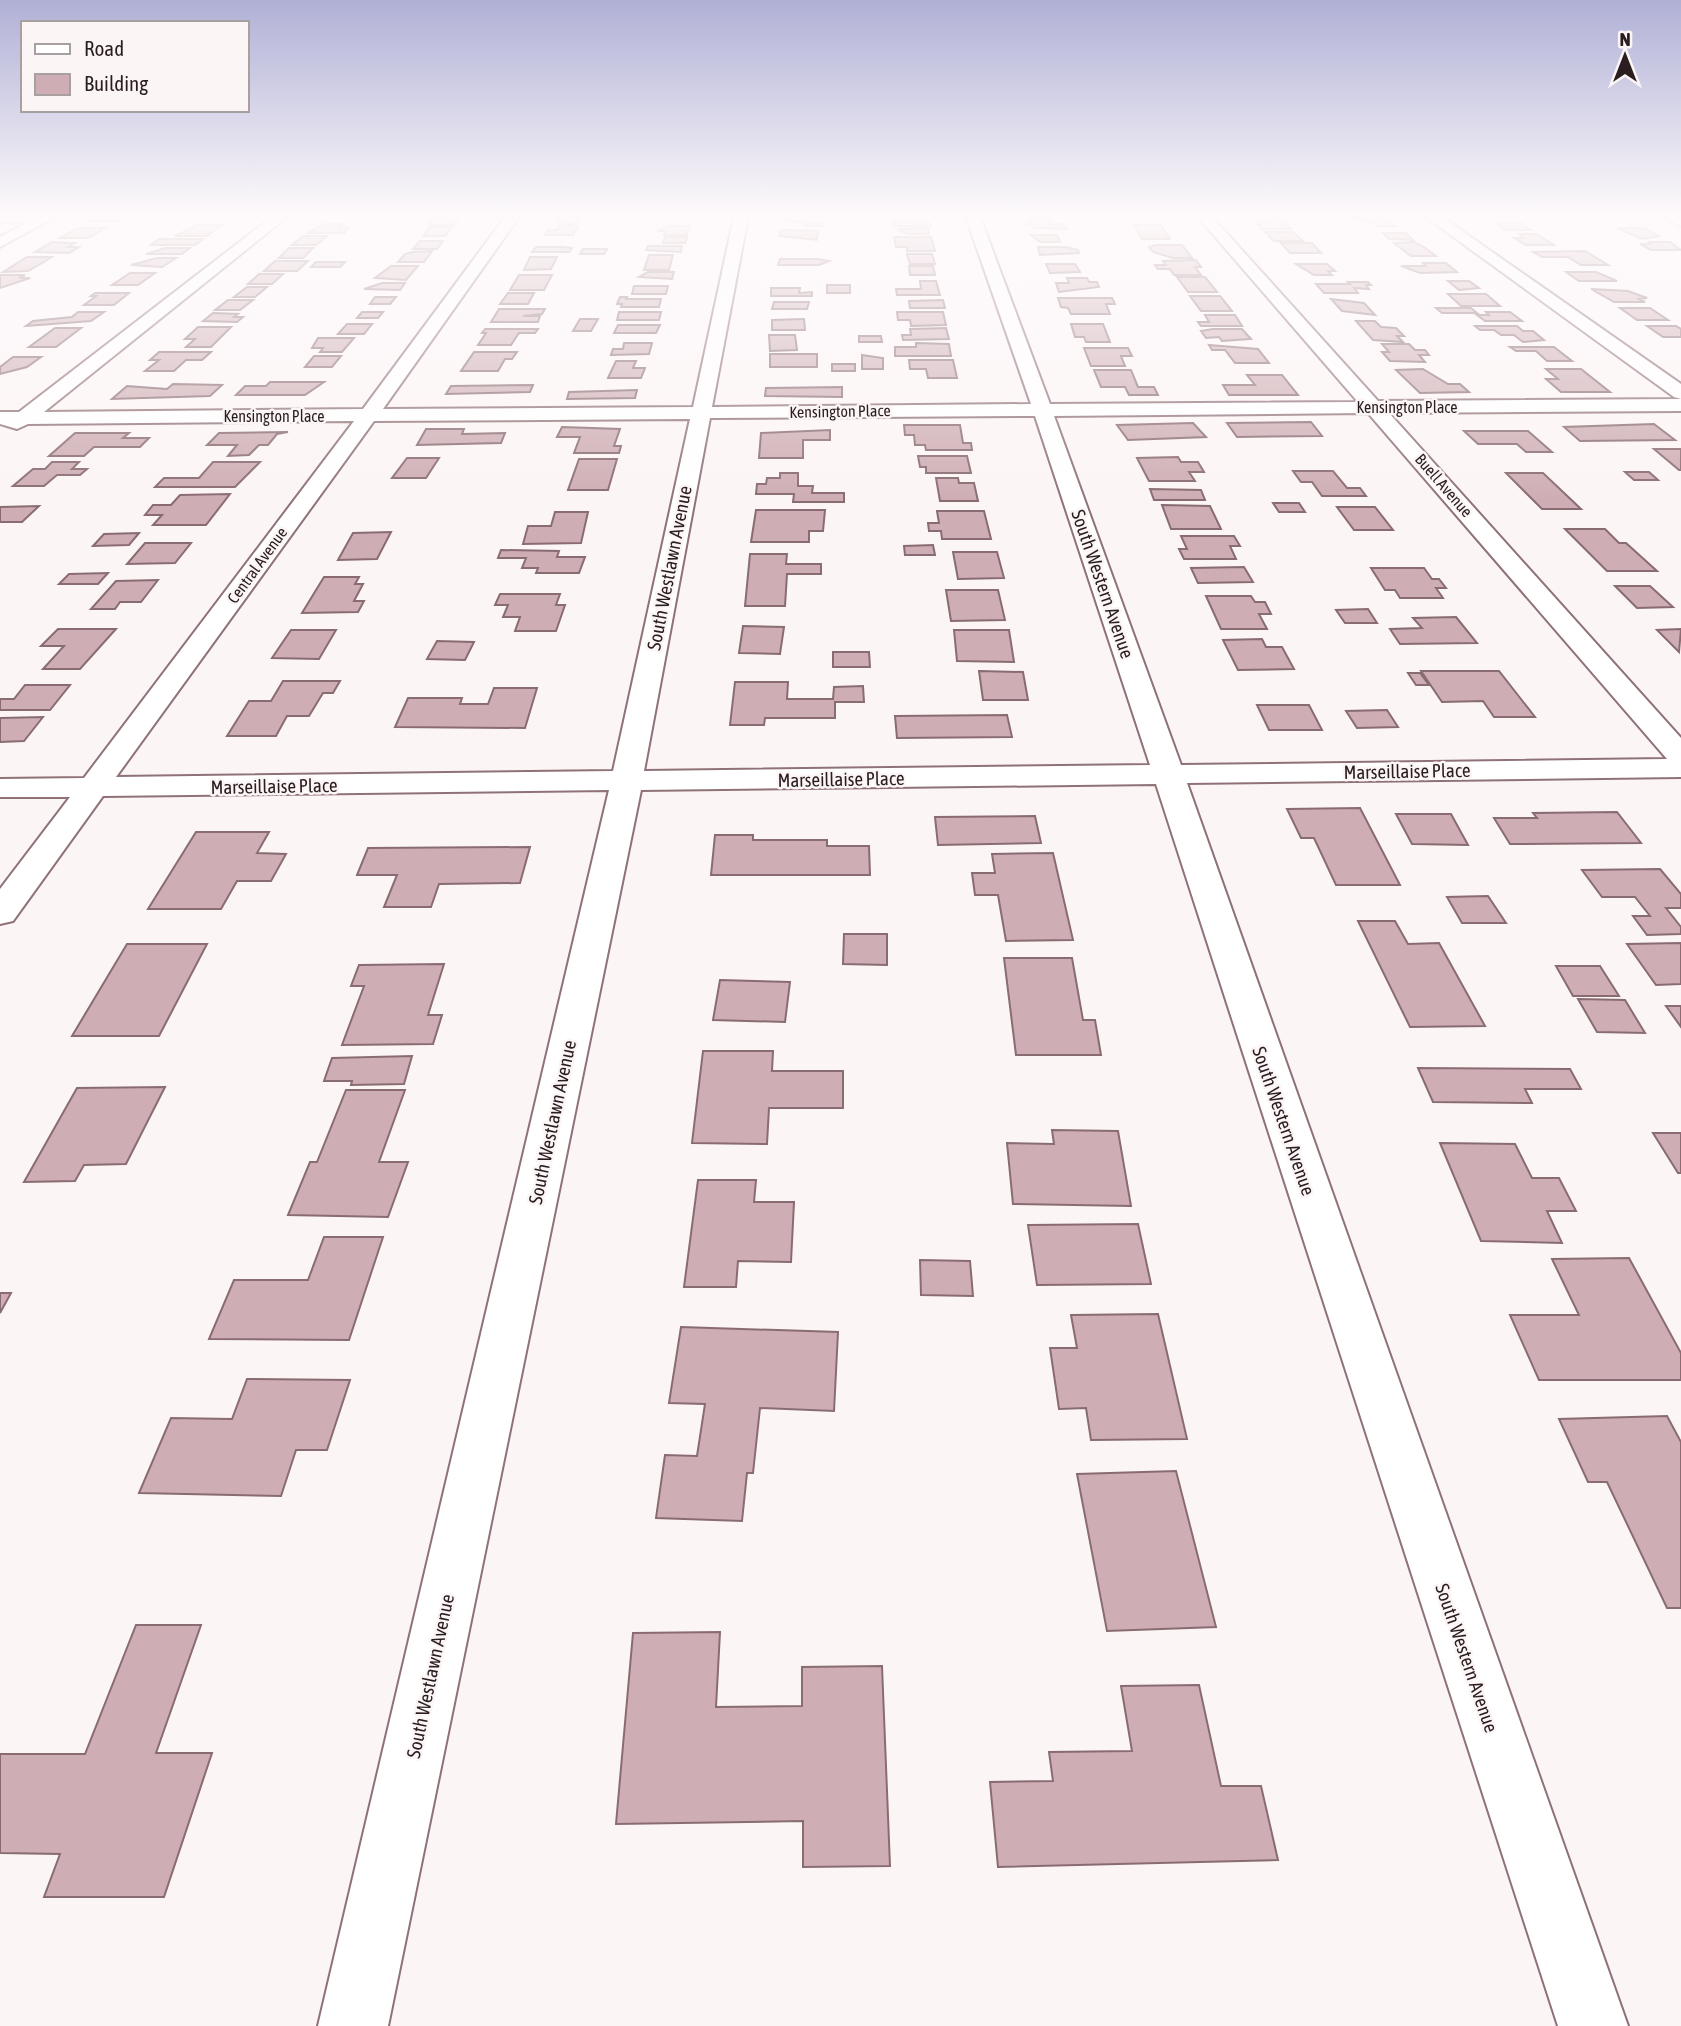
<svg xmlns="http://www.w3.org/2000/svg" width="1681" height="2026" font-family="'Asap Condensed',sans-serif">
	<style>
		.building { fill: #ceaeb4; stroke: #896c71; stroke-width: 2 }
		.lines { fill: none; stroke-linecap: round; stroke-linejoin: round }
		.minor-casing { stroke: #8f7277; stroke-width: 4 }
		.tertiary-casing { stroke: #8f7277; stroke-width: 4 }
		.minor { fill: #fff; fill-rule: evenodd }
		.tertiary { fill: #fff; fill-rule: evenodd }
		.labels { text-anchor: middle; stroke-width: 5; stroke-linejoin: round; paint-order: stroke }
		.far-street-label { font-size: 16px; fill: #291d1f; stroke: #fcf5f6 }
		.street-label { font-size: 19px; fill: #291d1f; stroke: #fcf5f6 }
	</style>
	<rect width="100%" height="100%" fill="#fcf5f6"/>
	<path class="building" d="M95 217H125L118 221H88Z
		M557 217H580L576 224H559L561 220H555Z
		M784 217H810V223H822L823 226H805V222H793V220H784Z
		M1347 217H1384L1396 226H1377L1371 221Z
		M433 218H459L453 225H428Z
		M1030 219H1049L1050 224H1065L1067 229 1034 228 1033 225H1027Z
		M1257 219H1281L1291 229H1261L1258 225H1262Z
		M892 222H929L931 226H893Z
		M1496 223H1521L1531 230H1505Z
		M324 224H343L339 228 349 227 344 233H308Z
		M198 225H221L207 236H175Z
		M1134 225H1161L1170 239H1142Z
		M559 226H578L573 235H545L548 230H557Z
		M669 226H690L687 235H664L666 231H657Z
		M430 227H452L445 236H423Z
		M78 228H105L88 238H60Z
		M928 228 929 234H907L897 229Z
		M1617 228H1644L1659 236 1642 239Z
		M781 230 818 231 817 240 780 236Z
		M1265 232H1293L1303 241H1274Z
		M1383 233H1406L1413 240 1389 239Z
		M1519 234H1536L1554 245H1526L1514 238H1524Z
		M1031 235H1057L1060 242H1040Z
		M303 236H327L316 245H292Z
		M665 237H687L685 243H663Z
		M894 237H931L935 251H907V247H896Z
		M159 239H203L195 245H151Z
		M420 241H443L437 249H413Z
		M52 242 75 243 68 247H79L69 253 35 252Z
		M1414 242 1424 247 1436 256H1411L1394 243Z
		M1648 242H1670L1681 250H1651L1640 244H1652Z
		M1281 243H1312L1321 253H1290Z
		M1156 245H1182L1192 258H1173L1153 252 1149 247Z
		M648 246H682L681 252 646 250Z
		M536 247H563L572 248 569 252H532Z
		M1038 247H1066L1078 250 1079 253 1040 255Z
		M165 248H190L182 254H146Z
		M289 248H313L303 258H279Z
		M583 249H607L604 254H580Z
		M432 251 424 262H398L405 254 413 252Z
		M1585 251 1608 265H1581L1568 257H1542L1533 252Z
		M907 254H932L935 264H910Z
		M649 255H673L669 270H644Z
		M27 257H52L28 271 3 272Z
		M530 257H557L551 269 524 270Z
		M157 258H176L162 267 131 265Z
		M780 259H818L829 261 819 265H778Z
		M1196 260 1201 267H1195L1201 275H1174L1170 269H1158L1155 265H1166L1163 261Z
		M275 261H308L297 271H264Z
		M316 262H345L340 267H311Z
		M1423 263H1446L1457 272 1420 273 1401 266H1426Z
		M1046 264H1075L1080 272 1050 273Z
		M1296 264H1327L1335 271H1328L1332 275H1314Z
		M391 266H418L406 280 375 278Z
		M909 266H933L935 275H910Z
		M648 272H674L672 279 639 277Z
		M1566 272H1596L1617 281H1579Z
		M130 273H155L138 285H112Z
		M259 274H283L272 284H248Z
		M0 275H25L19 278H30L0 288Z
		M519 275H552L544 290H510Z
		M1177 277H1205L1217 292H1188Z
		M1067 278H1087L1089 282H1097L1099 287 1059 292 1056 283H1069Z
		M920 281H936L940 295H897L896 289H921Z
		M1448 281H1469L1479 288 1459 290Z
		M1348 282H1368L1371 285H1366L1369 289 1354 288 1358 293H1324L1316 284H1350Z
		M382 283H405L400 290 364 289Z
		M827 285H850V293H827Z
		M634 286H668L666 294H632Z
		M247 287H267L255 297H234Z
		M771 288H800L799 293 812 292V296H771Z
		M1591 289 1628 291 1647 298 1639 299 1645 302H1614Z
		M95 293H129L114 305H84L96 296H91Z
		M508 293H534L528 304H500Z
		M1448 294H1486L1500 306H1461Z
		M1190 296H1220L1232 311H1201Z
		M375 297H396L390 304H370Z
		M620 297H627L626 299H661L659 307H621L622 304H617Z
		M1058 298H1112L1115 304H1106L1110 314H1071L1068 308 1061 307Z
		M1331 299 1364 303 1375 315 1342 311Z
		M228 300H253L240 310H215Z
		M943 300 945 308H910L909 301Z
		M774 302H809L807 309H772Z
		M1436 308H1471L1477 313H1442Z
		M1620 308H1650L1668 320H1637Z
		M499 309H545L542 314 523 316H540L538 322H491Z
		M78 312H104L91 321 26 326 33 321 72 317Z
		M362 312H383L378 318H357Z
		M619 312H661L659 320H617Z
		M897 312H943L946 325 911 326 910 320H898Z
		M1486 312H1510L1522 321H1485L1477 315H1489Z
		M213 313 238 314 234 317H243L237 322 203 321Z
		M1205 315H1235L1242 326H1201L1198 322H1209Z
		M580 319H598L591 331H573Z
		M804 319 805 330H772V320Z
		M1356 321H1375L1381 327 1396 328 1404 336H1397L1403 342 1373 340Z
		M347 324H372L364 334H338Z
		M1071 324H1103L1110 342H1086L1084 337H1075Z
		M618 325H660L656 333H614Z
		M1475 326H1517L1523 331H1533L1544 340 1523 342 1514 335H1501L1494 330H1480Z
		M1647 326H1676L1681 329V337H1663Z
		M198 327H231L211 347H186L195 339H185Z
		M55 328H81L56 347H29Z
		M946 328 949 339 903 340 902 335H911L910 329Z
		M485 329H538L535 333H519L511 345H478L486 333H482Z
		M1213 329H1242L1251 339 1222 341 1219 337 1206 338 1201 331Z
		M769 335H795L797 350 770 351Z
		M859 336H881L882 342H859Z
		M318 338H354L342 352H320L323 348H312Z
		M624 343H652L649 354 611 355 613 349H623Z
		M916 343 949 344 951 356H895V347H916Z
		M1382 344H1409L1415 350H1425L1429 355H1419L1425 362 1390 361 1382 352H1389Z
		M1209 345 1258 349 1269 363H1235L1225 350H1212Z
		M1510 347H1554L1572 361H1547L1536 351H1516Z
		M1084 348H1128L1132 356H1121L1125 366H1091Z
		M159 352H211L202 360H186L174 371H145L159 360H150Z
		M474 352H517L512 359H505L498 371H461Z
		M770 354H817V367H770Z
		M862 355 883 358V369H862Z
		M314 356H341L332 367H305Z
		M13 357H41L27 367 0 374V367Z
		M909 360H953L957 378H928L926 369H910Z
		M616 361H636L633 368H645L641 378H608Z
		M832 364H855V371H832Z
		M1423 369 1448 384H1460L1469 392 1420 393 1396 370Z
		M1546 369H1581L1610 392H1561L1546 379H1558Z
		M1094 370H1131L1138 387H1154L1158 395H1129L1125 387H1101Z
		M1247 375H1282L1298 395H1229L1223 385H1255Z
		M270 382H324L305 395H236L245 386H266Z
		M173 384 222 385 210 396 112 399 127 386 167 389Z
		M533 385 530 392 446 394 451 386Z
		M842 387V397L765 396 766 388Z
		M637 390 635 398 567 399 569 392Z
		M1311 422 1322 436 1237 437 1227 423Z
		M1193 423 1206 437 1128 440 1117 425Z
		M1654 424 1675 440 1580 441 1564 427Z
		M904 425H960L963 443H971L972 450H926L925 445H915L914 435H905Z
		M562 427 620 429 614 446H621L619 453H574L580 437H557Z
		M426 429H464L462 434 505 433 501 443 417 445Z
		M830 430V440H803V458H759L761 433Z
		M1464 431H1528L1552 452H1526L1517 444H1478Z
		M288 432 277 434 268 445H259L249 455 228 456 237 445H207L219 433Z
		M75 433H129L123 438H149L140 447H94L84 456H49Z
		M1654 449H1681V470H1679Z
		M918 456H967L971 473H926V467H920Z
		M1178 457 1181 462H1198L1204 472H1189L1195 481H1149L1137 458Z
		M407 458H439L426 478H392Z
		M579 459H617L608 490H568Z
		M52 462H79L72 469H87L80 475H57L44 486H13L33 469H45Z
		M213 462H260L235 487H155L164 478H199Z
		M1293 471H1333L1347 488H1360L1366 496H1322L1312 482H1301Z
		M1625 472H1649L1658 480H1634Z
		M780 473H798V486H813L812 493H844V502H793L794 494H756L757 484H766L767 478H780Z
		M1506 473H1543L1581 509H1542Z
		M936 478H958L959 483H974L978 501H940Z
		M1150 489 1201 490 1205 500H1154Z
		M230 494 206 525H153L162 515H145L153 505H171L180 495Z
		M1273 503H1299L1305 512H1279Z
		M1162 505 1210 506 1221 529H1171Z
		M39 506 22 522H0V507Z
		M1337 507H1375L1393 530H1354Z
		M756 510H825L823 531H809V542H751Z
		M937 511H984L991 539H942L941 531H929L928 523H939Z
		M555 512H588L581 543 523 544 528 526H551Z
		M1565 529H1605L1619 543H1626L1657 571H1607Z
		M391 532 377 559 338 560 353 533Z
		M139 533 129 545 93 546 104 534Z
		M1181 536H1234L1240 546H1230L1236 559H1184L1179 549H1187Z
		M145 543H191L175 563 127 564Z
		M933 545 935 555H905L904 546Z
		M501 550 559 551 557 557H585L579 573H536L538 568H522L526 558H498Z
		M953 552H997L1004 578 958 579Z
		M750 554H787L786 564H821V574H787L785 606H745Z
		M1244 567 1253 582 1198 583 1191 568Z
		M1371 568H1424L1432 579H1439L1446 588H1436L1443 598H1400L1395 590H1385Z
		M108 573 98 584H59L69 574Z
		M324 577H359L355 584H363L354 601H364L358 612 302 613Z
		M158 580 141 602H120L115 609H91L116 581Z
		M1615 586H1650L1673 607 1637 608Z
		M946 590H998L1005 620 951 621Z
		M500 594H560L556 605H565L556 631H515L520 617H503L508 605H495Z
		M1206 596H1251L1255 602H1265L1271 614H1259L1267 629H1221Z
		M1368 609 1377 623H1345L1336 610Z
		M1456 617 1477 643 1400 644 1390 629 1422 628 1413 618Z
		M743 626 784 627 780 654 739 653Z
		M58 629H116L80 669H43L64 646H41Z
		M1681 629 1679 652 1657 630Z
		M291 630H336L319 659 272 658Z
		M954 630H1009L1014 662 957 661Z
		M1262 639 1266 647H1282L1294 669 1238 670 1223 640Z
		M437 641 474 642 465 660 427 659Z
		M833 652H869L870 667H833Z
		M979 671 1023 672 1028 700H983Z
		M1421 671H1499L1535 717H1494L1483 701 1442 702Z
		M1408 673H1420L1429 685H1416Z
		M283 681H340L333 693H323L309 716H287L276 736H227L249 701H271Z
		M735 682H788L787 699H833L834 687 863 686 864 702H835V718H765L764 725H730Z
		M25 685H70L50 710H0V699H14Z
		M494 688H537L525 728 395 727 408 698H462L460 704H488Z
		M1257 705H1309L1322 730H1269Z
		M1387 710 1398 727 1357 728 1346 711Z
		M1007 715 1012 737 897 738 895 716Z
		M43 717 24 741 0 742V718Z
		M1360 808 1400 885H1336L1314 838H1301L1287 809Z
		M1617 812 1641 843 1510 844 1494 818H1537L1533 813Z
		M1396 814H1451L1468 845 1412 844Z
		M1035 816 1041 843 938 845 935 817Z
		M196 832H269L257 853 286 854 271 881H237L221 909H148Z
		M715 835H753V840H827V846H869L870 875H711Z
		M530 847 520 883 439 884 431 907H384L397 875H357L368 848Z
		M1053 853 1073 940 1006 941 998 895H975L972 873H995L992 854Z
		M1660 869 1681 894V908H1666L1681 927V934L1647 935 1633 916H1650L1635 897H1602L1582 870Z
		M1488 896 1506 923H1462L1447 897Z
		M1358 921H1395L1408 944 1439 943 1485 1026 1410 1027Z
		M844 934H887V965L843 964Z
		M1681 943V984L1656 985 1627 944Z
		M127 944H207L159 1036H72Z
		M1004 958H1072L1083 1020H1095L1101 1055H1016Z
		M444 964 428 1015H442L433 1044 342 1045 364 986H351L359 965Z
		M1556 966H1600L1619 996H1573Z
		M720 980 790 982 785 1022 713 1020Z
		M1578 999 1625 1000 1645 1033 1597 1032Z
		M1666 1006H1681V1027Z
		M703 1051H773L772 1071H843V1108H769L767 1144 692 1143Z
		M412 1056 404 1084 351 1085 352 1081H324L332 1058Z
		M1418 1068 1570 1069 1581 1089H1525L1532 1103 1433 1102Z
		M165 1087 126 1164 84 1165 75 1181 24 1182 77 1088Z
		M346 1090H405L379 1162H408L388 1217 288 1215 310 1162H317Z
		M1052 1130 1118 1131 1131 1206 1013 1204 1007 1143 1054 1144Z
		M1653 1133H1681V1173H1678Z
		M1440 1143 1515 1144 1532 1178H1559L1576 1211H1547L1562 1243 1481 1241Z
		M698 1180H756L754 1202H794L791 1262 738 1261 736 1287H684Z
		M1138 1224 1151 1284 1037 1285 1028 1225Z
		M324 1237H383L349 1340 209 1339 234 1280H308Z
		M1629 1258 1681 1353V1380H1539L1510 1315H1579L1552 1259Z
		M920 1260 970 1261 973 1296 921 1295Z
		M0 1293H11L0 1313Z
		M1158 1314 1187 1439 1091 1440 1086 1408 1059 1409 1050 1348H1077L1071 1315Z
		M681 1327 838 1332 834 1411 760 1408 753 1473H747L742 1521 656 1518 665 1455 697 1456 705 1404 669 1403Z
		M247 1379 350 1380 327 1450H296L281 1496 139 1493 171 1418 232 1419Z
		M1667 1416 1681 1442V1608H1667L1607 1482H1588L1559 1419Z
		M1176 1471 1216 1627 1107 1631 1077 1474Z
		M136 1625H201L156 1753H212L164 1897H44L60 1854 0 1853V1754H85Z
		M720 1632 716 1707 802 1706V1667L882 1666 890 1866 803 1867V1821L616 1824 633 1633Z
		M1199 1685 1221 1786H1261L1278 1860 998 1867 990 1782 1053 1781 1049 1752 1132 1751 1121 1686Z"/>
	<g class="lines">
		<g class="minor-casing">
			<path id="minor" d="M0 217H51L52 218 45 222H0Z
				M272 217H287L44 412 363 409 505 217H519L383 409 693 407 734 217H748L712 407 1031 404 966 217H980L1050 404 1358 402 1198 217H1212L1378 401 1681 399V411L1389 413 1681 738V777L1187 783 1628 2026H1558L1156 784 641 790 388 2026H318L609 790 103 796 13 921 0 924V889L70 797H0V779L84 778 354 421 28 424 17 429 0 424V412H19ZM1368 413 1667 759 1181 765 1054 416ZM1035 416 1150 765 644 771 710 418ZM690 419 613 771 116 777 374 421Z
				M1426 217H1442L1681 384V399L1674 397Z
				M1663 217H1681V226Z"/>
		</g>
		<g class="tertiary-casing">
			<path id="tertiary" d="M38 217H55L0 247V237Z"/>
		</g>
		<use href="#minor" class="minor"/>
		<use href="#tertiary" class="tertiary"/>
	</g>
	<linearGradient id="sky" x2="0" y2="1"><stop stop-color="#b0b0d6"/><stop offset="0.43" stop-color="#fefafb"/><stop offset="1" stop-color="#fefafb" stop-opacity="0"/></linearGradient>
	<rect width="1681" height="500" fill="url(#sky)"/>
	<g class="labels">
		<g class="far-street-label">
			<text x="1407" y="413">Kensington Place</text>
			<text transform="translate(840 411) rotate(-1)" y="6">Kensington Place</text>
			<text x="274" y="422">Kensington Place</text>
			<text transform="translate(1444 485) rotate(49)" y="6">Buell Avenue</text>
			<text transform="translate(257 565) rotate(-54)" y="6">Central Avenue</text>
		</g>
		<g class="street-label">
			<text transform="translate(669 568) rotate(-79)" y="7">South Westlawn Avenue</text>
			<text transform="translate(1103 584) rotate(71)" y="7">South Western Avenue</text>
			<text transform="translate(1407 771) rotate(-1)" y="7">Marseillaise Place</text>
			<text transform="translate(841 779) rotate(-1)" y="7">Marseillaise Place</text>
			<text transform="translate(274 786) rotate(-1)" y="7">Marseillaise Place</text>
			<text transform="translate(1284 1121) rotate(71)" y="7">South Western Avenue</text>
			<text transform="translate(552 1122) rotate(-78)" y="7">South Westlawn Avenue</text>
			<text transform="translate(1467 1658) rotate(71)" y="7">South Western Avenue</text>
			<text transform="translate(430 1676) rotate(-78)" y="7">South Westlawn Avenue</text>
		</g>
	</g>
	<rect x="21" y="21" width="228" height="91" fill="#fcf5f6" stroke="#a89fa0" stroke-width="2"/>
	<rect x="35" y="44" width="35" height="10" fill="#ffffff" stroke="#a89fa0" stroke-width="2"/>
	<text x="84" y="56" font-size="21" fill="#291d1f">Road</text>
	<rect x="35" y="74" width="35" height="21" fill="#ceaeb4" stroke="#a89fa0" stroke-width="2"/>
	<text x="84" y="91" font-size="21" fill="#291d1f">Building</text>
	<g transform="translate(1625 56)" stroke="#fcf5f6" stroke-width="5" paint-order="stroke">
	<path d="M0-5L12 26L0 18L-12 26Z" fill="#291d1f"/>
	<text y="-10" font-size="19" font-weight="bold" text-anchor="middle" fill="#291d1f">N</text>
	</g>
</svg>
